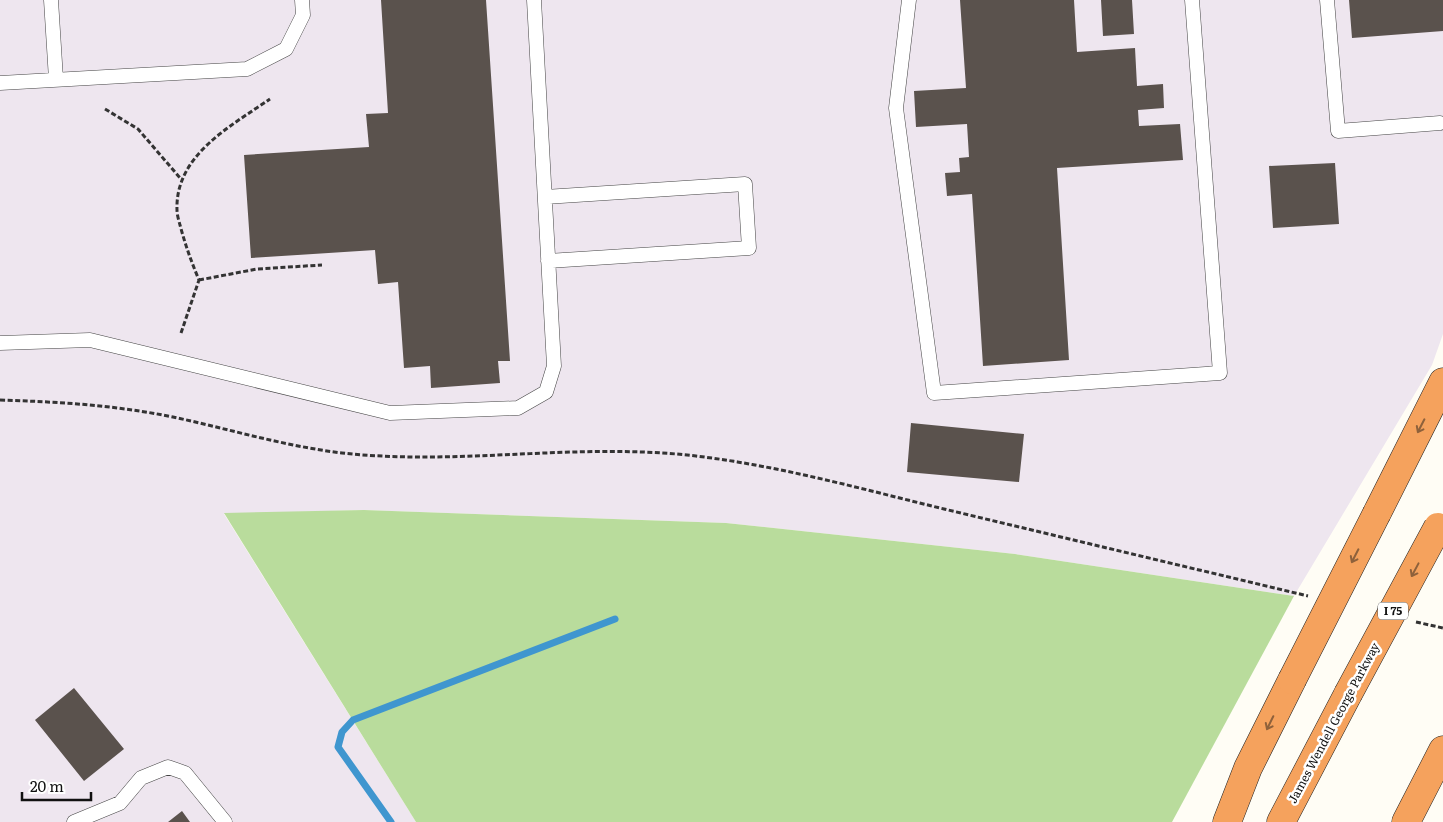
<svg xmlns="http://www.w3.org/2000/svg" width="1443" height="822" font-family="Literata,serif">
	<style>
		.industrial { fill: #eee6ef }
		.forest { fill: #b9dc9c }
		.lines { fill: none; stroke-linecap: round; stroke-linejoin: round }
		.stream { stroke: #3f96cf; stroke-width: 7 }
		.building { fill: #5a524d }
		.service-casing { stroke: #444; stroke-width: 15 }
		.motorway-casing { stroke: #222; stroke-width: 29 }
		.path { stroke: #333; stroke-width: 3; stroke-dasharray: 5 2.5; stroke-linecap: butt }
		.service { stroke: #fff; stroke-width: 14 }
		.motorway { stroke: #f5a25d; stroke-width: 28 }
		.motorway-bridge-casing { stroke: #222; stroke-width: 29; stroke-linecap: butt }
		.motorway-bridge { stroke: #f5a25d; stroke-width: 28 }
		.oneway { stroke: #8e613b }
		.labels { text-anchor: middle; stroke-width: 5; stroke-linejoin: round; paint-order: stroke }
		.shield { fill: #fff; stroke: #585858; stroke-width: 1 }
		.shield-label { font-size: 11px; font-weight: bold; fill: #111 }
		.street-label { font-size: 12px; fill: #111; stroke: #fff }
	</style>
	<rect width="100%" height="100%" fill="#fffdf5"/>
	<path class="industrial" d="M0 0H1443V334L1432 365 1294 596 1015 554 726 523 364 510 224 514 416 822H0Z"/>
	<path class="forest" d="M364 510 726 523 1015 554 1294 596 1172 822H416L224 513Z"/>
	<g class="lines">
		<path class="stream" d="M391 822 338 747 342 732 353 720 615 619"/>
	</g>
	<path class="building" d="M381 0H486L510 361H498L500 383 431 388 430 366 404 368 398 282 378 284 375 250 251 258 244 155 369 147 366 114 388 113Z
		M960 0H1074L1077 52 1135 48 1137 86 1163 84 1164 108 1138 110 1139 126 1180 124 1183 160 1057 168 1069 360 983 366 972 194 947 196 945 173 960 172 959 158 969 157 967 124 916 127 914 91 966 88Z
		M1101 0H1132L1134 34 1103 36Z
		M1349 0H1443V31L1352 38Z
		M1335 163 1339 224 1273 228 1269 166Z
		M911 423 1024 434 1019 482 907 472Z
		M74 688 124 749 84 781 35 720Z
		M182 811 190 822H168Z"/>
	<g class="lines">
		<g class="service-casing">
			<path id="service" d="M51 0 56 79
				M909 0 896 108 934 393 1220 373 1192 0
				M1327 0 1338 131 1440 123
				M0 83 247 69 286 49 303 15 302 0
				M545 197 745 184 749 248 548 261
				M0 343 90 340 390 413 518 408 546 392 554 366 534 0
				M74 822 120 803 141 778 168 767 185 773 225 822"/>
		</g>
		<g class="motorway-casing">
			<path id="motorway" d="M1377 513 1443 382
				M1227 822 1248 768 1292 680
				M1281 822 1348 694
				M1406 822 1443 750"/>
		</g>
		<path class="path" d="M105 109 138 129 181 179
			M199 280 257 269 322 265
			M181 333 199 280C191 261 185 244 180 225 179 221 177 215 177 210 175 155 231 126 270 99
			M0 400C60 402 114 405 173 417 229 429 284 446 342 453 460 466 578 442 696 456 780 466 862 489 944 509 1065 538 1187 567 1308 596
			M1416 622 1443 628"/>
		<use href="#service" class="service"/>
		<use href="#motorway" class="motorway"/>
		<g class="motorway-bridge-casing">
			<path id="motorway-bridge" d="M1292 680 1377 513
				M1348 694 1438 527"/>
		</g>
		<use href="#motorway-bridge" class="motorway-bridge"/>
	</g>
	<defs><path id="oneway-shaft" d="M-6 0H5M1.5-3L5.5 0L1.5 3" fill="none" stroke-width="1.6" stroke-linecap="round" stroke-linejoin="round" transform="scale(1.25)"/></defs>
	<g class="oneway">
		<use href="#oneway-shaft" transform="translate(1421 426) rotate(117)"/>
		<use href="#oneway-shaft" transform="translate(1355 556) rotate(117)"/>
		<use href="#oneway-shaft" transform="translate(1415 570) rotate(118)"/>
		<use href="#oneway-shaft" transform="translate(1270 723) rotate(116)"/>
	</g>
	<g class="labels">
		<rect class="shield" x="1378" y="602.5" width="30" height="17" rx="4"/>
		<g class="shield-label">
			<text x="1393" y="615">I 75</text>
		</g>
		<g class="street-label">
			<text transform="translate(1334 723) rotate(-62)" y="4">James Wendell George Parkway</text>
		</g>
	</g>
	<path d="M22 792v8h69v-8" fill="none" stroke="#111111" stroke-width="2.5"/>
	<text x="30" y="792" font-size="15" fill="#111111" stroke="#ffffff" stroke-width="4" paint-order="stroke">20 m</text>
</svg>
